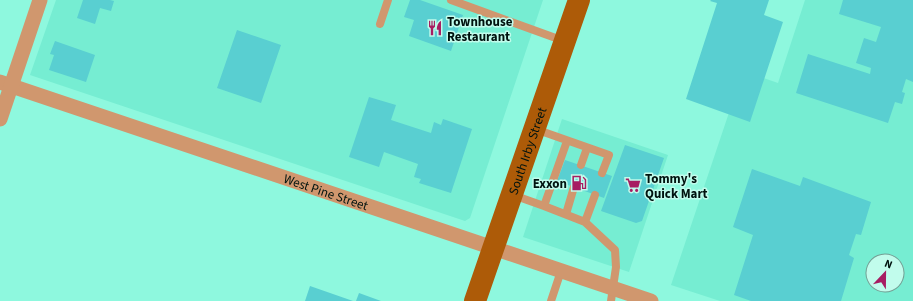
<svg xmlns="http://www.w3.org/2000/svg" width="913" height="301" font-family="'Source Sans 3',sans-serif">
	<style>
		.built { fill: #76edd2; fill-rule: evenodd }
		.building { fill: #59cfd1 }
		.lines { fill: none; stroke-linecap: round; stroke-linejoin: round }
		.lane { stroke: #d0976e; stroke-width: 8 }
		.street { stroke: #d0976e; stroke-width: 15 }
		.primary { stroke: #ad5b08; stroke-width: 22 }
		.labels { text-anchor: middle; stroke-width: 3; stroke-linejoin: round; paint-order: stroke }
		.poi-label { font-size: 13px; font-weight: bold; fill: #00130f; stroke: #c1fcec; text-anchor: start }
		.street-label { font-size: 13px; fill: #00130f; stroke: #c1fcec }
	</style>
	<rect width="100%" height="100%" fill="#8ef8de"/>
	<path class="built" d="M56 0H543L470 218 465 221 30 75Z
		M805 0H913V301H720L671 285 743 71 778 83ZM873 261H897V285H873Z
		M562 119 668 155 629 272 523 237Z"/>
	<path class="building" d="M83 0H110L114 1 111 11 100 8 95 24 77 18Z
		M410 0H420L463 15 451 51 409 36 414 20 404 17Z
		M711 0H769L764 15 783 22 750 122 686 99 717 3 710 1Z
		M843 0H913V82L906 79 902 92 905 93 902 104 895 102 888 123 796 93 808 54 870 74 871 68 856 63 864 38 876 42 881 27 839 14Z
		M237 30 281 45 261 103 217 88Z
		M55 41 95 55 86 82 49 70 54 55 50 54Z
		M369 97 396 105 391 120 431 133 434 122 441 125 443 119 472 129 451 193 419 183 421 179 414 177 418 164 384 152 379 167 349 157Z
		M625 145 664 158 642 221 636 223 601 211Z
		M565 160 612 176 604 198 557 181Z
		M752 169 800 186 803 177 871 202 861 235 856 234 849 255 854 258 841 301H751L734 295 753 235 733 227Z
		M310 286 353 301H305Z
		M359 293 381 301H356Z"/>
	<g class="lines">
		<path class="lane" d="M451 0 564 41
			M380 24 388 0
			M535 129 609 155 602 173
			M581 165 587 148
			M513 195 544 206 585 222 615 250 616 267 611 301
			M544 206 567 141
			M566 214 574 187
			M585 222 595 195
			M551 301 561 271"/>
		<g class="street">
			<path id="s1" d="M0 82 651 301"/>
			<path d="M0 119 40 0"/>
		</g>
		<path class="primary" id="s2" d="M475 301 579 0"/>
	</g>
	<defs>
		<g id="restaurant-bare" transform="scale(1.2)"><path d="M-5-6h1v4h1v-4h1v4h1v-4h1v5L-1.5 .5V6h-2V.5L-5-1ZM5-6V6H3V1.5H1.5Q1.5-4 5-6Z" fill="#a71d62" stroke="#c1fcec" stroke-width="2.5" paint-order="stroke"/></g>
		<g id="fuel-bare" transform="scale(1.2)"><path d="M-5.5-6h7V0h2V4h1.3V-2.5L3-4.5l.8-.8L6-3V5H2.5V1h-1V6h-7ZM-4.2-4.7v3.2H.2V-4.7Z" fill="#a71d62" stroke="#c1fcec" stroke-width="2.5" paint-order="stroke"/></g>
		<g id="supermarket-bare" transform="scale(1.2)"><path d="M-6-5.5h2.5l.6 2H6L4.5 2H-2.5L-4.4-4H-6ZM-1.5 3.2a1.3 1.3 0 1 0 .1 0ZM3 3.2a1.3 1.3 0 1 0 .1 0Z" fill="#a71d62" stroke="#c1fcec" stroke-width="2.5" paint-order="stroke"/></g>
	</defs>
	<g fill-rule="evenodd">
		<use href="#restaurant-bare" x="435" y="28"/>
		<use href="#fuel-bare" x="579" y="183"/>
		<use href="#supermarket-bare" x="633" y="185"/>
	</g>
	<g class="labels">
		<g class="poi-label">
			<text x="447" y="26">Townhouse<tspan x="447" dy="15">Restaurant</tspan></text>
			<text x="645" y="183">Tommy's<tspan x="645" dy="15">Quick Mart</tspan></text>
			<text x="567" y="188" text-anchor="end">Exxon</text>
		</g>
		<g class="street-label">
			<text dy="5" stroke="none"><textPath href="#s2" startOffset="159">South Irby Street</textPath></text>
			<text dy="5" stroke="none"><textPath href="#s1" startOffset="344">West Pine Street</textPath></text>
		</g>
	</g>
	<g transform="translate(885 273) rotate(22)"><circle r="19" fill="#c1fcec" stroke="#749f94"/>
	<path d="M0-3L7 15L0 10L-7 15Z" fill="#a71d62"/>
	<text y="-6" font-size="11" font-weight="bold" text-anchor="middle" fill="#00130f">N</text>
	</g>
</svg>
